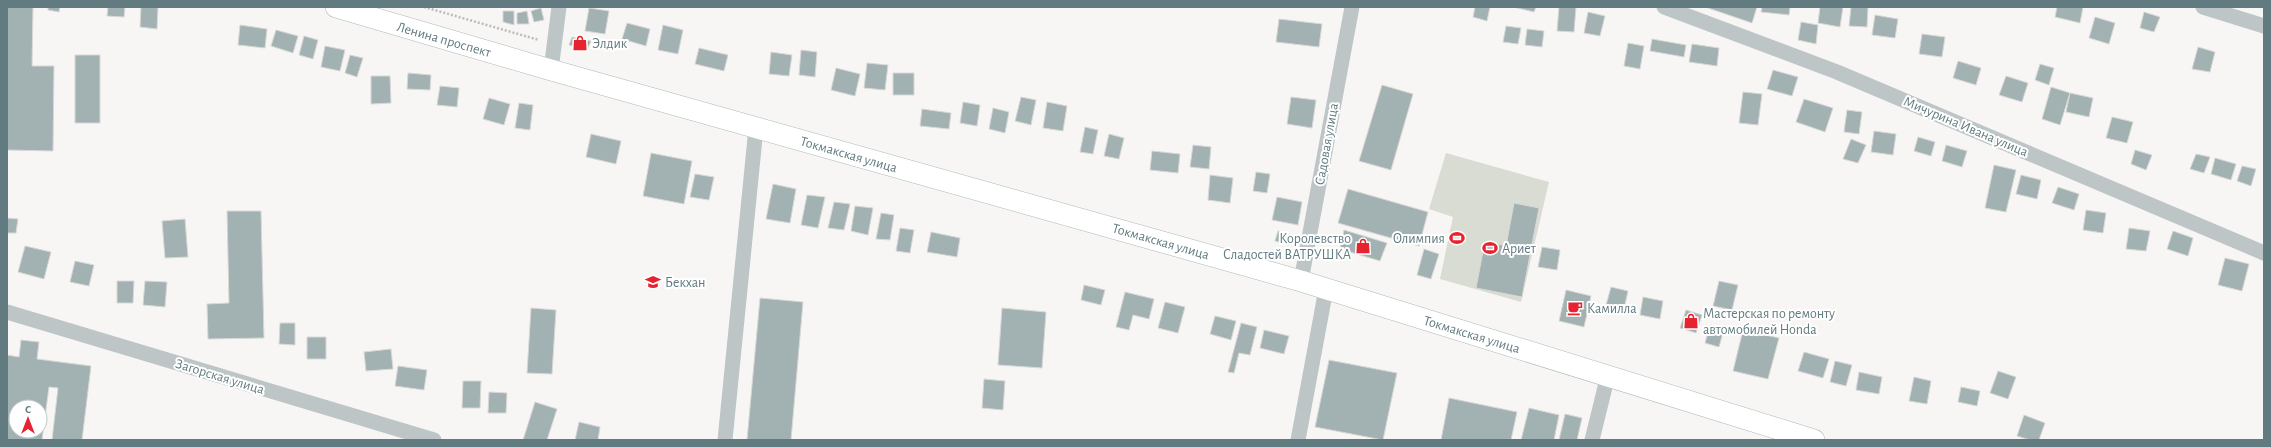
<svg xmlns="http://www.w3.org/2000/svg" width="2271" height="447" font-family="'Alegreya Sans',sans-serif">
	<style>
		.green { fill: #d9dcd3 }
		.building { fill: #a2b1b2; stroke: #d9d8d6; fill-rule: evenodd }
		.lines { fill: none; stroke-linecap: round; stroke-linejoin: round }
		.secondary-casing { stroke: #aeb8ba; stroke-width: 22 }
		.path { stroke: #b8bebf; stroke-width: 2.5; stroke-dasharray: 2 2; stroke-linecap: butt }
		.street { stroke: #bec5c7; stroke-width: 15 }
		.secondary { stroke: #fff; stroke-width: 21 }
		.labels { text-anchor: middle; stroke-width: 4; stroke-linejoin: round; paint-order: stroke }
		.street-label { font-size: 14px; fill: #617b80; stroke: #fff }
		.poi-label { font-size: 14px; fill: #617b80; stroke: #fff; text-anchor: start }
	</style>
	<rect width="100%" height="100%" fill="#f7f6f4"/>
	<path class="green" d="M1446 153 1549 182 1521 302 1440 279 1453 217 1429 209Z"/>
	<path class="building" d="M7 7H33L32 66H54L53 151 7 150Z
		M48 7H60L59 12 48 10Z
		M108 7H125L124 17 107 16Z
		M141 7H158L157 29 140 27Z
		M1475 7H1490L1487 21 1473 17Z
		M1513 7H1536L1534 12Z
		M1559 7H1576L1574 32 1557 31Z
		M1705 7H1757L1752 23Z
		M1762 7H1790L1789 15 1761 12Z
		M1820 7H1843L1840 27 1818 23Z
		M1851 7H1868L1867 27 1849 26Z
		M2057 7H2083L2080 23 2055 17Z
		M541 8 544 20 534 22 531 11Z
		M589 8 609 11 605 34 585 31Z
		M503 11H514V25L503 22Z
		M527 11 529 24H517V13Z
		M1588 12 1605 16 1600 36 1584 33Z
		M2144 12 2160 17 2154 32 2140 28Z
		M1875 15 1898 19 1895 38 1872 35Z
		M2095 17 2115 23 2109 44 2089 38Z
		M1279 19 1322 24 1319 47 1276 42Z
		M1801 22 1818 25 1816 44 1798 40Z
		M627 23 650 29 646 46 622 39Z
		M240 25 267 29 265 48 238 45Z
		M663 25 683 30 678 54 658 50Z
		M1506 26 1521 28 1518 44 1503 42Z
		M1527 29 1544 31 1542 47 1525 45Z
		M276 30 298 36 293 53 271 46Z
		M1922 34 1945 37 1942 57 1919 54Z
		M304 36 318 40 313 59 299 55Z
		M572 37 591 41 587 50 569 45Z
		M1652 39 1686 45 1684 57 1650 51Z
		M1628 43 1644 46 1640 69 1624 66Z
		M1692 44 1719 48 1717 66 1689 62Z
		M325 46 345 50 340 71 321 67Z
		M2198 47 2215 52 2210 72 2192 69Z
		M699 48 728 55 724 71 695 64Z
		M801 50 817 52 815 77 799 75Z
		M771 52 792 55 789 76 769 74Z
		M75 55H100V123H75Z
		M350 55 363 58 357 77 345 73Z
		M1958 61 1981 68 1976 85 1953 78Z
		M867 63 888 65 885 90 864 88Z
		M2040 64 2054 68 2049 85 2035 80Z
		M836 68 860 74 855 96 831 90Z
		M1773 70 1798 77 1792 96 1767 89Z
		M408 73 431 75 430 90 407 89Z
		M893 73H914V95H893Z
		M371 76H390L391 103 371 104Z
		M2006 76 2028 83 2022 102 1999 95Z
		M1382 85 1413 94 1391 170 1359 161Z
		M440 86 459 88 457 107 437 105Z
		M2051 87 2070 93 2060 125 2042 119Z
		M1743 92 1762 94 1758 125 1739 123Z
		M2070 93 2093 98 2089 117 2066 112Z
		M1021 97 1036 100 1031 125 1015 121Z
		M1291 97 1316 100 1312 128 1287 124Z
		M489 98 510 104 504 125 483 119Z
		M1804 99 1833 108 1825 132 1796 122Z
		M963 102 980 105 977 126 960 123Z
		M1047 102 1067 106 1063 131 1043 128Z
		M519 103 533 105 530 130 515 128Z
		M993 108 1009 112 1005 133 989 129Z
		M922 109 951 113 949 129 920 126Z
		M1847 110 1862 112 1859 134 1844 132Z
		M2112 117 2133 122 2127 143 2106 138Z
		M1085 127 1098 130 1093 154 1080 152Z
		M1874 131 1896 134 1893 155 1871 152Z
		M591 134 621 141 616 164 586 157Z
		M1109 134 1124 138 1119 159 1104 156Z
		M1918 137 1935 142 1931 156 1914 151Z
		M1851 139 1866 145 1858 163 1843 159Z
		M1193 145 1211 147 1209 169 1190 167Z
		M1946 145 1967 151 1962 167 1942 161Z
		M2135 150 2152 155 2146 170 2131 164Z
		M1152 151 1180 154 1178 173 1150 170Z
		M651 153 692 161 684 204 643 196Z
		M2196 154 2210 157 2204 173 2190 169Z
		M2215 158 2236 164 2231 180 2211 174Z
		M1994 165 2016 170 2006 212 1985 208Z
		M2242 166 2256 169 2251 186 2237 181Z
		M1256 172 1270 174 1267 193 1253 191Z
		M695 174 714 177 709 200 690 197Z
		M1210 175 1233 178 1230 203 1208 200Z
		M2021 175 2041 180 2037 199 2016 194Z
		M773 184 796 189 790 223 766 219Z
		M2058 187 2079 194 2074 210 2052 203Z
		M1348 189 1428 212 1419 246 1338 223Z
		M807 195 825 197 818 228 801 225Z
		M1277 197 1302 202 1298 225 1272 220Z
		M834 202 850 204 844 230 828 228Z
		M1514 203 1539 208 1522 297 1476 288 1485 241 1506 246Z
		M855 206 873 208 868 235 851 231Z
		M2086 210 2106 213 2103 233 2083 230Z
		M227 211H261L264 338 208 339 207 304 229 303Z
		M881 213 894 215 890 240 876 239Z
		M7 218 18 219 16 233H7Z
		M185 219 188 257 165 258 162 221Z
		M900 228 914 230 910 253 896 251Z
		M2129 228 2150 231 2146 251 2126 249Z
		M1344 230 1387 243 1380 261 1340 249Z
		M1278 231 1292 235 1289 245 1275 241Z
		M2173 231 2193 238 2188 256 2167 249Z
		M931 232 960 238 957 257 927 252Z
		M25 246 51 252 44 279 18 272Z
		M1542 247 1560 250 1557 270 1538 267Z
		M1424 249 1439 254 1431 279 1417 275Z
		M2225 258 2249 264 2242 291 2218 285Z
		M75 261 94 265 89 286 70 282Z
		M117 281H134L133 303H117Z
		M145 281 167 282 165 307 143 305Z
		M1719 281 1738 285 1732 310 1713 306Z
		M1084 285 1105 290 1101 305 1081 300Z
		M1611 287 1628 291 1624 309 1606 305Z
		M1566 290 1591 296 1584 327 1559 321Z
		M1125 292 1154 299 1149 319 1133 315 1129 330 1116 327Z
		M1643 297 1663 301 1660 319 1640 315Z
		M760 298 803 302 791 440H747Z
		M1165 302 1185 307 1178 333 1158 328Z
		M531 308 556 310 552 374 527 373Z
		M1002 308 1046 312 1042 368 998 365Z
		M1686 310 1702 315 1696 333 1680 328Z
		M1215 316 1236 321 1231 340 1210 334Z
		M280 323H295V345L279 344Z
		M1241 323 1257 327 1250 355 1239 353 1234 373 1228 372Z
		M1710 325 1724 329 1719 347 1705 343Z
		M1264 330 1289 336 1284 354 1260 348Z
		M1743 330 1779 338 1768 379 1733 371Z
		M307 337H326V359H307Z
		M21 340 39 342 37 359 91 366 82 440H52L58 388 49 387 42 440H7V355L19 357ZM16 407H40V431H16Z
		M391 349 393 369 366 371 364 352Z
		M1804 352 1829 359 1823 378 1798 371Z
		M1329 360 1397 373 1383 440 1315 427Z
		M1835 361 1852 365 1846 386 1830 382Z
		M398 366 427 370 424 390 395 386Z
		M1998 371 2016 377 2008 399 1990 393Z
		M1859 372 1882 377 1879 394 1856 390Z
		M1914 377 1931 381 1927 404 1909 401Z
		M984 379 1005 381 1003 410 982 408Z
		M463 381H481L480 408H462Z
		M1961 387 1980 391 1977 406 1958 402Z
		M489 392 507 393 506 413H488Z
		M1449 398 1517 412 1511 440H1441Z
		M535 402 557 409 547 440H523Z
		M1529 408 1559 415 1554 440H1521Z
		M1565 414 1582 418 1577 440H1559Z
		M2024 415 2045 423 2039 440H2030L2017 436Z
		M579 422 600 427 598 440H575Z"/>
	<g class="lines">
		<g class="secondary-casing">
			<path id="secondary" d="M336 7 551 70 1301 281 1814 440"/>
		</g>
		<path class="path" d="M424 7 539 40"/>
		<path class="street" d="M1664 7 1837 72 2264 253
			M2203 7 2264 26
			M551 70 559 7
			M1301 281 1352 7
			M7 312 434 440
			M725 440 756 128
			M1298 440 1326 289
			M1592 440 1608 375"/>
		<use href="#secondary" class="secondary"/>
	</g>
	<defs>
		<g id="shop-bare" transform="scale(1.2)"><path d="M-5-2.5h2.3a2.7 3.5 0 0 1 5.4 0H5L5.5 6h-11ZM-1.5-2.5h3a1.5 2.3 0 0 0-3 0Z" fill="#e82330" stroke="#fff" stroke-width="2.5" paint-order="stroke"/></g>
		<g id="stadium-bare" transform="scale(1.2)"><path d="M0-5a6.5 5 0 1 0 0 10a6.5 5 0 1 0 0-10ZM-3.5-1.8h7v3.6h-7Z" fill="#e82330" stroke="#fff" stroke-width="2.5" paint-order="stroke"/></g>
		<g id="school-bare" transform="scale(1.2)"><path d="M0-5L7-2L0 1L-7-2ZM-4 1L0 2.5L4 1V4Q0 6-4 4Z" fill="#e82330" stroke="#fff" stroke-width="2.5" paint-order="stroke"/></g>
		<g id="cafe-bare" transform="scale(1.2)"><path d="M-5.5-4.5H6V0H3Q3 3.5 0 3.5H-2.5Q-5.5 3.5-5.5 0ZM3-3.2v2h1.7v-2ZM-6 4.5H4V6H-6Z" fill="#e82330" stroke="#fff" stroke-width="2.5" paint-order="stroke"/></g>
	</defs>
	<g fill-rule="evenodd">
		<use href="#shop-bare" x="580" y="43"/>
		<use href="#stadium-bare" x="1457" y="238"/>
		<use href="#shop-bare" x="1363" y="246"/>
		<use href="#stadium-bare" x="1490" y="248"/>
		<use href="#school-bare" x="653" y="282"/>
		<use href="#cafe-bare" x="1575" y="308"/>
		<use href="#shop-bare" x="1691" y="321"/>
	</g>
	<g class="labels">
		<g class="street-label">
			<text transform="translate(444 39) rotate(16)" y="5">Ленина проспект</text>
			<text transform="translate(1966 126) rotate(23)" y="5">Мичурина Ивана улица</text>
			<text transform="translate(1326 144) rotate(-80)" y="5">Садовая улица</text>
			<text transform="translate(849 154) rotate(16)" y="5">Токмакская улица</text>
			<text transform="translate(1161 241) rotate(16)" y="5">Токмакская улица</text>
			<text transform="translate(1472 334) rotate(17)" y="5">Токмакская улица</text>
			<text transform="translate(220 376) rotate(17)" y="5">Загорская улица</text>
		</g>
		<g class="poi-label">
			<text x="592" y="48">Элдик</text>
			<text x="1351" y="243" text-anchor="end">Королевство<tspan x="1351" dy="16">Сладостей ВАТРУШКА</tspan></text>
			<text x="1445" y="243" text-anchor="end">Олимпия</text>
			<text x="1502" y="253">Ариет</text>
			<text x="665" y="287">Бекхан</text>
			<text x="1587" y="313">Камилла</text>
			<text x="1703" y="318">Мастерская по ремонту<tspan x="1703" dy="16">автомобилей Honda</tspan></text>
		</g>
	</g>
	<rect width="2271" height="447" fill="none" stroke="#617b80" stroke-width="16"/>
	<g transform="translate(28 419)"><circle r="19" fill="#ffffff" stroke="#c0cacc"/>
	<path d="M0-3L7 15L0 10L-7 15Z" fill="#e82330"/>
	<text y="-6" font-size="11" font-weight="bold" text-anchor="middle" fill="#617b80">С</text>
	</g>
</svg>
